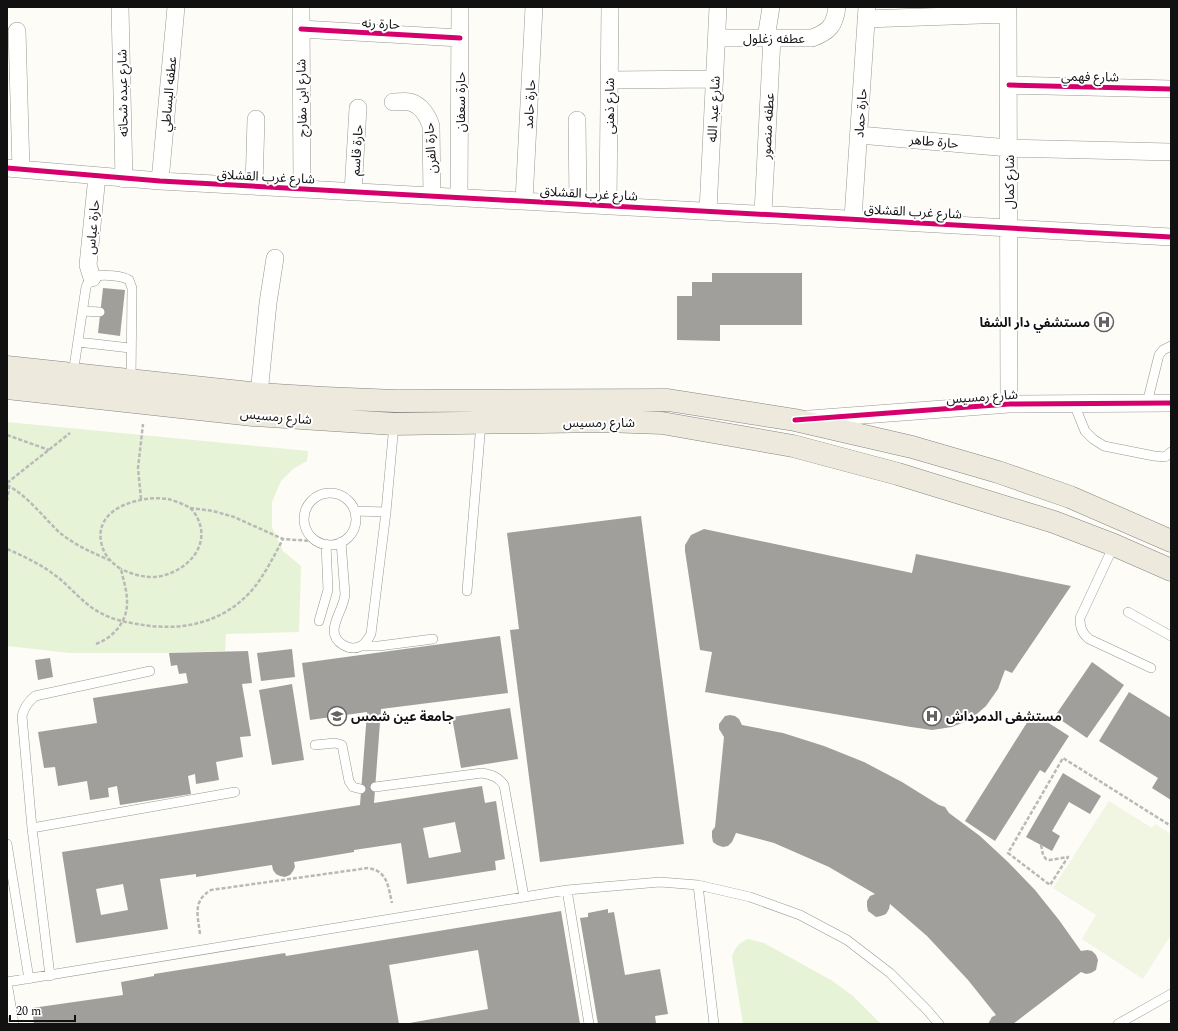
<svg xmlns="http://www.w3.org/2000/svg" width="1178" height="1031" font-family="Spectral,'Noto Sans Arabic',serif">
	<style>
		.green { fill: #e7f3d7 }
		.pitch { fill: #f0f6e1 }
		.building { fill: #a19f9c; fill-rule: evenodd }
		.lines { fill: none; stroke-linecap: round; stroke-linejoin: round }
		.lane-casing { stroke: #979795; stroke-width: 10 }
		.street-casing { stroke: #979795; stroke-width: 18 }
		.primary-casing { stroke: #858482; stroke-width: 23 }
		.path { stroke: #b9b9b8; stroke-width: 2.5; stroke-dasharray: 4 2; stroke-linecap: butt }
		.lane { stroke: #fffffe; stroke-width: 9 }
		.street { stroke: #fffffe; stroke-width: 17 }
		.primary { stroke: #ede9dc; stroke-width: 22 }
		.cycleway-casing { stroke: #fff; stroke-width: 8 }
		.cycleway { stroke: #d6006c; stroke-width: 5 }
		.labels { text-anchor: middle; stroke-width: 4; stroke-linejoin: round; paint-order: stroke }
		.street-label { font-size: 13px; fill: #111; stroke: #fff }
		.poi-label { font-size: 13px; font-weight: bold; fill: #111; stroke: #fff; text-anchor: start }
	</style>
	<rect width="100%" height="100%" fill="#fdfcf7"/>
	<path class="green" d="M7 422 308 451 307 461 293 469 281 481 272 502V527L283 551 301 566 299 632 226 634 225 651 169 653H70L7 646Z
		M748 939 764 943 831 980 853 996 881 1024H743L732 957C735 947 739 943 748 939Z"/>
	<path class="pitch" d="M1109 801 1152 828 1155 824 1171 834V935L1143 979 1082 939 1096 915 1053 888Z"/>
	<path class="building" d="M712 273H802V325H720V341L677 340V296H692V282H712Z
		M103 288 125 290 120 336 98 333Z
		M641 516 684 844 540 862 510 630 519 629 507 533Z
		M704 529 912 573 916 554 1071 586 1012 673 1005 670 998 689 986 706 971 719 952 727 932 730 911 727 705 692 712 652 700 650 685 551V545L691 535Z
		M500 636 508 693 381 709 374 803 482 786 485 803 496 801 505 859 495 861 496 870 407 884 401 843 354 850V852L294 862 295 867 293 871 290 875 285 877 280 876 276 874 273 870 272 865 196 877V874L160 879 168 929 76 943 62 852 360 805 367 712 310 720 302 663ZM455 822 461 852 429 858 423 828ZM123 884 128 910 101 915 96 889Z
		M292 649 295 677 261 681 257 653Z
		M248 651 252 683 242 684 251 736 240 737 243 757 216 762 219 780 196 784 195 774 188 776 191 794 120 805 117 786 108 788 109 797 90 800 87 781 58 786 55 767 44 768 38 732 97 723 93 698 188 683 186 673 179 674 177 665 171 666 169 653Z
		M50 658 53 677 38 680 35 660Z
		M1092 662 1124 685 1087 738 1055 716Z
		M292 684 304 760 272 765 259 690Z
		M1129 692 1171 718V800L1152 788 1158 778 1099 741Z
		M510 708 518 759 461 768 452 717Z
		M1033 713 1069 736 1045 773 1040 770 995 841 965 821Z
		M730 715 735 716 739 719 742 725 783 733 824 746 864 762 902 782 939 805 945 807 949 813 980 836 1008 862 1035 890 1059 920 1081 951 1087 950 1092 951 1096 955 1098 960 1096 970 1091 973 1086 974 1081 972 1013 1024H988L992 1017 996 1015 968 980 927 936 890 904 889 909 886 914 881 916 876 917 868 911 867 906V901L870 896 875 894 829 867 774 843 736 833 732 842 728 846 723 847 717 845 713 842 712 837V831L715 827 724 737 719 729V724L725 716Z
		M1063 773 1101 796 1090 814 1069 802 1052 831 1060 836 1052 851 1026 837Z
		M608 909V913L614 912 625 975 660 969 668 1014 655 1016 656 1023 598 1024 580 918 588 917V913Z
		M561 911 580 1024H404L488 1009 478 950 389 965 399 1024H34L32 1008 123 995 121 982 154 976V974L285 953 286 956Z"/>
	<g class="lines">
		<g class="lane-casing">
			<path id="lane" d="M83 311 100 312
				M78 342 130 348
				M73 374 86 287C88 282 91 277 97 276 104 274 123 276 129 280L132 288 131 381
				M1147 403 1159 355 1163 350 1171 346
				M1074 404 1085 431 1093 439 1104 446 1154 456 1165 457 1171 452
				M304 519a26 26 0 1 1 52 0a26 26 0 1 1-52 0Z
				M355 511 386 512
				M341 542 345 594C344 607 335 617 334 630 334 643 350 652 361 646 366 643 368 639 371 634L386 512 394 424
				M1114 545 1080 618C1080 628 1082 633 1089 639L1151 668
				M467 591 481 423
				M1128 612 1171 636
				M319 621 328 590 326 544
				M362 646H379L433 639
				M315 745 335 743 342 745 349 781 353 787 361 789
				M375 787 482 773C493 775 498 777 504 785L524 897
				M32 828 235 792
				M7 844 29 979
				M698 885 714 1024
				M567 890 589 1024
				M50 976 32 828 22 716C24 707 28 702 35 696L150 671
				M7 982 524 897 567 890 660 882 698 885 750 897 800 915 847 940 890 973 927 1010 939 1024
				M7 982 14 1024
				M1118 1024 1171 994"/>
		</g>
		<g class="street-casing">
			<path id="street" d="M120 7 124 179
				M301 7 302 189
				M1008 7 1009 404
				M866 19 1008 14
				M301 29 460 38
				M17 31 21 169
				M717 38H812C829 32 835 25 837 7
				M766 38 771 7
				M609 80 715 79
				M1009 85 1171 89
				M393 102C398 102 405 101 410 102 421 105 428 116 431 126L432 196
				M577 120 578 203
				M859 135 1009 148 1171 152
				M7 168 160 181 1171 237
				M160 181 176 7
				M254 186 256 119
				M353 192 358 108
				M459 197 460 7
				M524 201 534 7
				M608 205 610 7
				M708 211 718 7
				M763 213 772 38
				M853 218 867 7
				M92 278 88 265 97 176
				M259 394 268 303 275 258
				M810 419 1009 404 1171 403"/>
		</g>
		<g class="primary-casing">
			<path id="primary" d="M7 367 259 394 324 398 396 401 668 400 795 420 912 447 998 472 1070 497 1171 541
				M7 388 253 415 394 424 605 421 662 423 793 446 898 474 1054 522 1114 545 1171 570"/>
		</g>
		<path class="path" d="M7 435 49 450
			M7 483 70 433
			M7 485C28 496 43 517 60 533 75 545 91 552 109 560
			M141 499 138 468 143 424
			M7 501 9 487
			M190 508 213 511 234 517 283 539 312 541
			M7 549C26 557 44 566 60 579 73 590 84 604 99 612 111 619 124 622 137 624 180 632 223 624 253 589 265 574 274 556 283 539
			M96 644C114 637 128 621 127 601 127 590 123 579 121 569 110 562 103 554 101 541 95 507 142 495 168 499 175 501 184 504 190 508 196 513 200 522 201 529 205 555 178 576 153 577 141 577 132 574 121 569
			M1041 845 1043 855 1046 859 1050 860 1068 857 1050 885 1008 853 1063 758 1171 826
			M200 934C198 916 192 901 211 890L368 868C388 871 388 887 392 903"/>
		<use href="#lane" class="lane"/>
		<use href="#street" class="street"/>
		<use href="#primary" class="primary"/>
		<g class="cycleway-casing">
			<path id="cycleway" d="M301 29 460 38
				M1009 85 1171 89
				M7 168 160 181 1171 237
				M795 420 1009 404 1171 403"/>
		</g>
		<use href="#cycleway" class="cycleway"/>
	</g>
	<defs>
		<g id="hospital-ring" transform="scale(1)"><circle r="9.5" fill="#fff" stroke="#646362" stroke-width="1.5"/><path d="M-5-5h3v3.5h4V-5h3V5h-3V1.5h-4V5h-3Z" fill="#646362"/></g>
		<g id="university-ring" transform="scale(1)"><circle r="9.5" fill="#fff" stroke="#646362" stroke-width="1.5"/><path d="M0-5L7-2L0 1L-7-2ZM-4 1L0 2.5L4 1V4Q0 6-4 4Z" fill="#646362"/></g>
	</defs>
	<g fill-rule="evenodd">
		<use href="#hospital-ring" x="1104" y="322"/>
		<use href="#university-ring" x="337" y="716"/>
		<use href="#hospital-ring" x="932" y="716"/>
	</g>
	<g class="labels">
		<g class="street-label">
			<text transform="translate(381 23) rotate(3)" y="5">حارة رنه</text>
			<text x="774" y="43">عطفه زغلول</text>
			<text transform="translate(1090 76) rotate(1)" y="5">شارع فهمي</text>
			<text transform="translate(122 93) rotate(-91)" y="5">شارع عبده شحاته</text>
			<text transform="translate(168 94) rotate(-85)" y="5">عطفه البساطي</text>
			<text transform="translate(301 98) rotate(-91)" y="5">شارع ابن مفارج</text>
			<text transform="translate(460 102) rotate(-90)" y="5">حارة سعفان</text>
			<text transform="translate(529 104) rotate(-87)" y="5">حارة حامد</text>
			<text transform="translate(609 106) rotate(-90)" y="5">شارع ذهنى</text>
			<text transform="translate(713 109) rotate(-87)" y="5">شارع عبد الله</text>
			<text transform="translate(860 113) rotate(-86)" y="5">حارة حماد</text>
			<text transform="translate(767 126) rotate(-87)" y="5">عطفه منصور</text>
			<text transform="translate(934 141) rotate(5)" y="5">حارة طاهر</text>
			<text transform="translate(430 148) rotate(-94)" y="5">حارة الفرن</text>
			<text transform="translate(356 150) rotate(-86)" y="5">حارة قاسم</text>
			<text transform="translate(266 176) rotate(3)" y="5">شارع غرب القشلاق</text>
			<text transform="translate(1009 182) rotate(-90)" y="5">شارع كمال</text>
			<text transform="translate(589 193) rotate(3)" y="5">شارع غرب القشلاق</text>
			<text transform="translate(913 211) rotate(3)" y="5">شارع غرب القشلاق</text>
			<text transform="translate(92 227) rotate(-85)" y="5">حارة عباس</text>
			<text transform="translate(982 396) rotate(-4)" y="5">شارع رمسيس</text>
			<text transform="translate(276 416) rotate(5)" y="5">شارع رمسيس</text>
			<text x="599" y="427">شارع رمسيس</text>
		</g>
		<g class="poi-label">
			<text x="1090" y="327" text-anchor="end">مستشفي دار الشفا</text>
			<text x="351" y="721">جامعة عين شمس</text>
			<text x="946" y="721">مستشفى الدمرداش</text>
		</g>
	</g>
	<rect width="1178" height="1031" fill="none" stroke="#111111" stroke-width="16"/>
	<path d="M10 1015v6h65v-6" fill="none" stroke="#111111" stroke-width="2"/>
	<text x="16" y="1015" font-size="12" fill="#111111" stroke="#ffffff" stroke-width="3" paint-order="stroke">20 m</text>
</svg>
